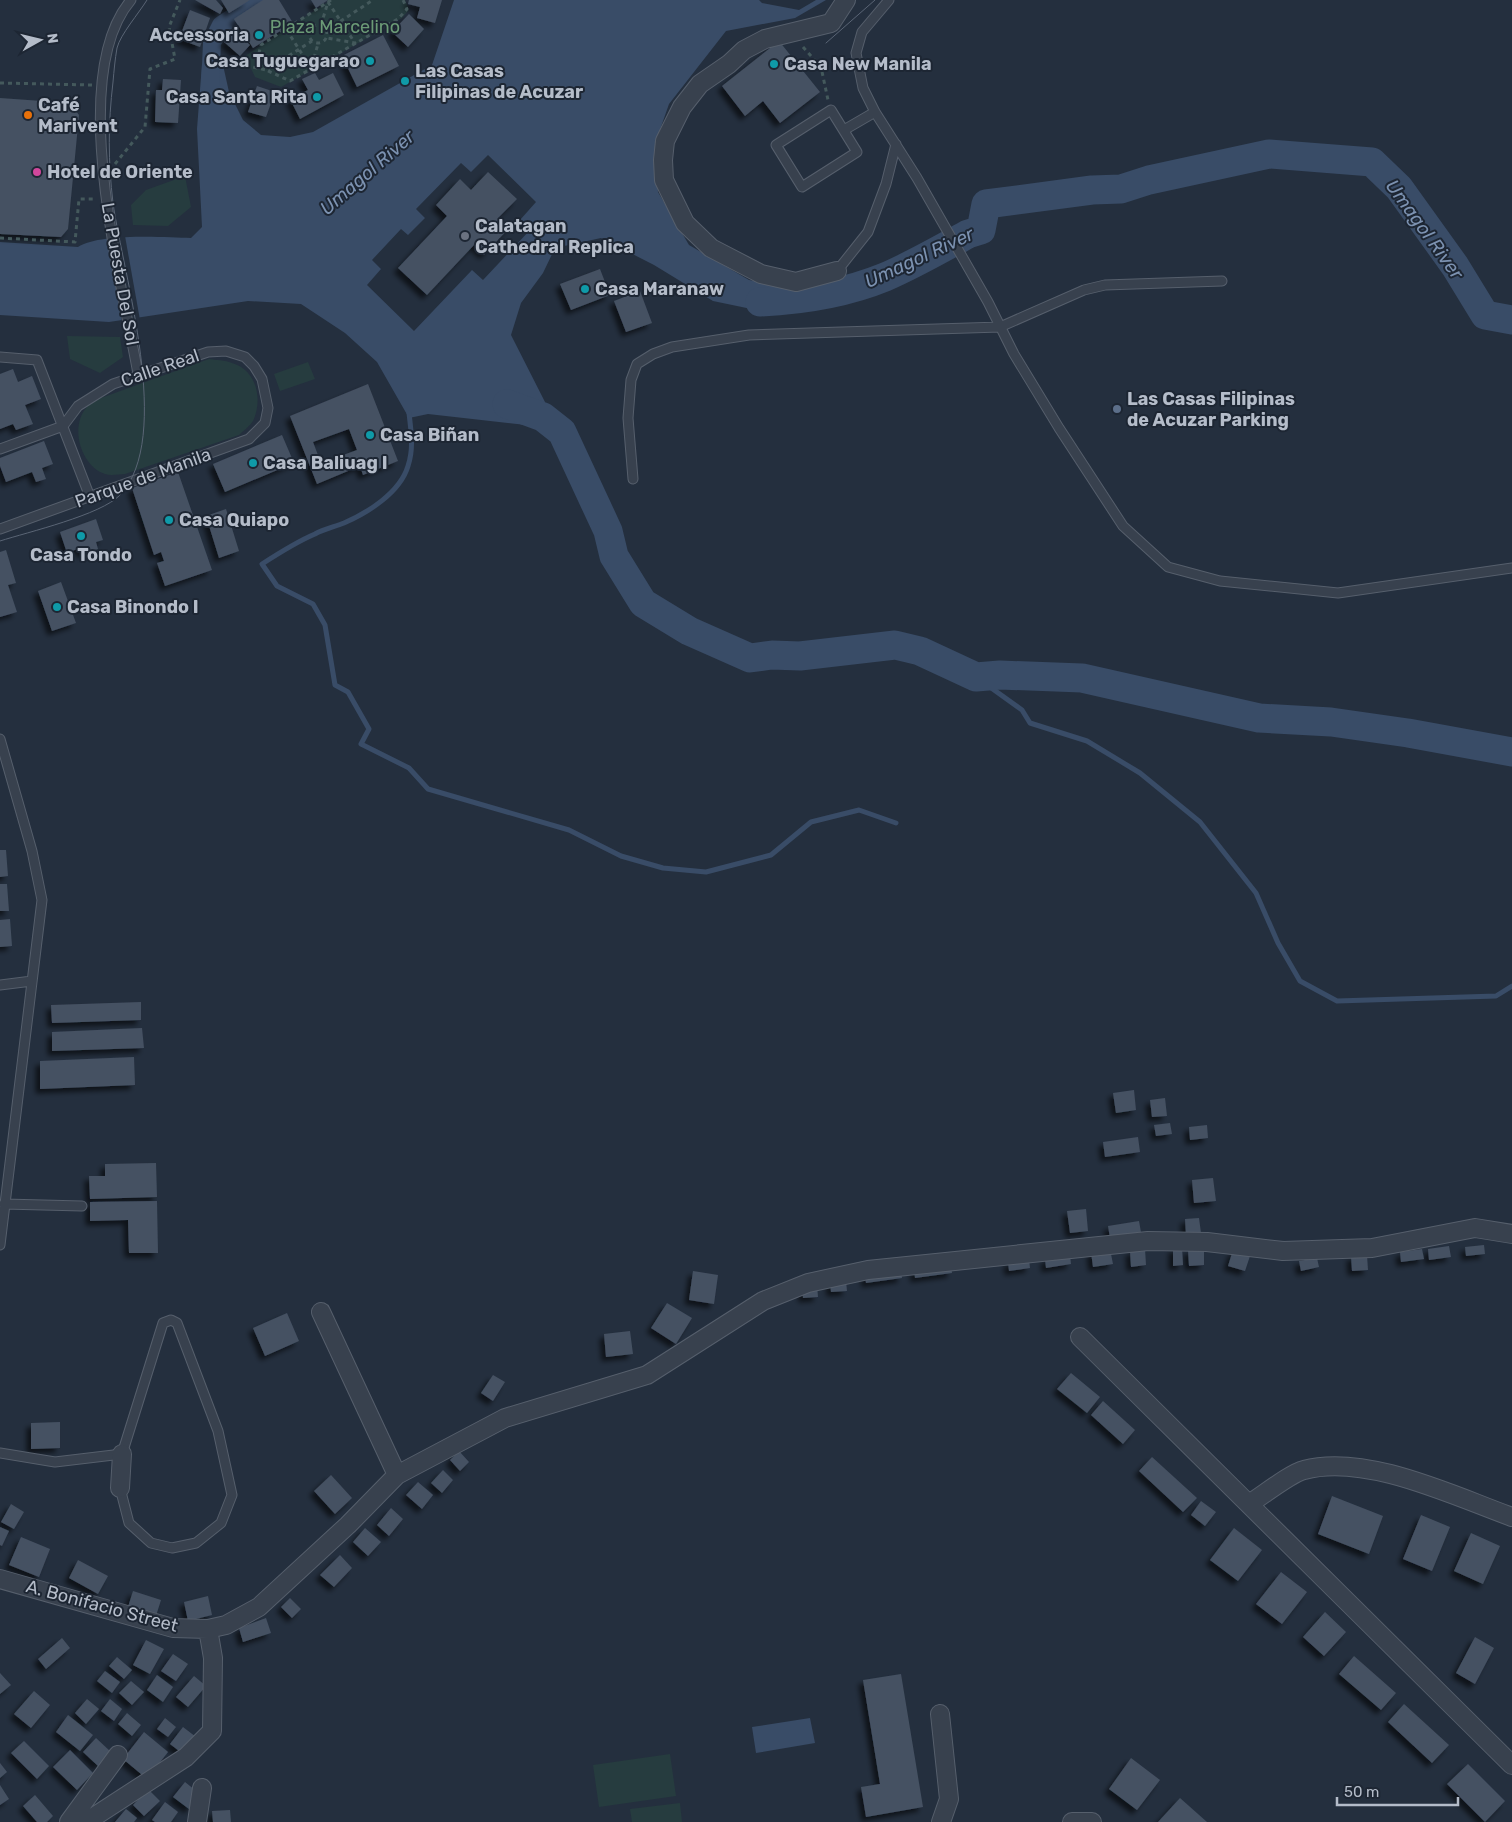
<svg xmlns="http://www.w3.org/2000/svg" width="1512" height="1822" font-family="Rubik,sans-serif">
	<style>
		.green { fill: #263c3f }
		.water { fill: #394c67; fill-rule: evenodd }
		.pier { fill: #242f3e }
		.lines { fill: none; stroke-linecap: round; stroke-linejoin: round }
		.stream { stroke: #394c67; stroke-width: 5 }
		.canal { stroke: #394c67; stroke-width: 18 }
		.river { stroke: #394c67; stroke-width: 29 }
		.building { fill: #455162; fill-rule: evenodd; filter: url(#shadow) }
		.lane-casing { stroke: #565f6c; stroke-width: 11 }
		.street-casing { stroke: #565f6c; stroke-width: 20 }
		.path { stroke: #44595c; stroke-width: 3; stroke-dasharray: 4 4; stroke-linecap: butt }
		.lane { stroke: #38414e; stroke-width: 9 }
		.street { stroke: #38414e; stroke-width: 18 }
		.tram { stroke: #5a6575; stroke-width: 1 }
		.culture-dot { fill: #0f9aa8; stroke: #1d2633; stroke-width: 2 }
		.food-dot { fill: #e8710a; stroke: #1d2633; stroke-width: 2 }
		.hotel-dot { fill: #d1479c; stroke: #1d2633; stroke-width: 2 }
		.worship-dot { fill: #6b7280; stroke: #1d2633; stroke-width: 2 }
		.service-dot { fill: #5c6f8a; stroke: #1d2633; stroke-width: 2 }
		.labels { text-anchor: middle; stroke-width: 4; stroke-linejoin: round; paint-order: stroke }
		.park-label { font-size: 18px; fill: #6b9a76; stroke: #1d2633 }
		.poi-label { font-size: 18px; font-weight: bold; fill: #b4bcc9; stroke: #1d2633; text-anchor: start }
		.street-label { font-size: 18px; fill: #b4bcc9; stroke: #1d2633 }
		.water-label { font-size: 19px; font-style: italic; fill: #7c92b1; stroke: #1d2633 }
	</style>
	<defs>
		<filter id="shadow"><feDropShadow dx="-4.5" dy="4.5" stdDeviation="2.5" flood-color="#0009"/></filter>
	</defs>
	<rect width="100%" height="100%" fill="#242f3e"/>
	<path class="green" d="M331 0H405L409 10 402 18 281 87 255 77 245 56Z
		M185 176 191 207 168 226 133 225 131 205 146 190Z
		M67 336 120 337 123 357 100 373 70 359Z
		M209 359C216 360 225 360 232 363 257 370 263 400 253 421 250 426 243 431 239 435L125 474C119 474 111 476 105 474 81 466 69 427 87 407 90 403 97 401 101 398Z
		M308 362 315 379 280 391 274 374Z
		M670 1754 676 1796 599 1807 593 1765Z
		M680 1803 682 1822H632L630 1809Z"/>
	<path class="water" d="M454 0H759L762 3 799 10 816 0H826L795 18 726 31 669 104 655 144 658 192 689 245 749 280 797 288 800 304 775 311H761L713 301 654 265 601 238 555 248 543 273 521 303 511 335 545 402 544 427 428 414 409 418 377 362 345 333 301 304 248 301 109 322 0 315V242L78 247C99 233 164 237 191 238L202 227 197 129 202 64 223 65 229 92 243 120 261 135 290 137 313 132 432 65ZM488 155 536 202 520 220 530 230 483 280 472 270 414 331 367 285 381 269 372 260 401 229 408 235 425 218 416 209 461 163 471 172Z
		M810 1718 815 1743 756 1753 752 1727Z"/>
	<path class="pier" d="M125 236 140 320 122 322 107 238Z"/>
	<g class="lines">
		<path class="stream" d="M409 413C411 431 414 448 408 466 400 493 367 513 344 523 334 527 324 529 315 534 296 542 279 553 262 564L277 586 313 604 325 625 335 685 348 692 369 729 361 744 409 768 428 789 569 830 621 856 663 868 706 872 771 855 811 822 859 810 896 823
			M976 677 1022 710 1030 723 1087 741 1140 773 1200 822 1256 893 1278 943 1300 981 1337 1001 1496 996 1512 986"/>
		<path class="canal" d="M210 87 212 43 221 25 259 0"/>
		<path class="river" d="M760 302C802 300 846 293 885 277 913 265 941 249 968 234L981 230 986 204 1092 190 1121 189 1149 180 1269 154 1372 162 1399 188 1455 266 1485 315 1512 320
			M507 404 543 417 562 432 608 531 614 556 643 603 689 631 750 658 772 655 800 656 895 645 920 651 976 677 1000 675 1082 678 1259 718 1331 722 1408 733 1512 752"/>
	</g>
	<path class="building" d="M195 0H216L223 8 220 14Z
		M221 0H250L229 13Z
		M263 0H279L293 23 253 48 234 19Z
		M311 0H328L316 8Z
		M409 0H442L435 23 417 18 420 7 408 4Z
		M190 10 210 18 200 47 179 39Z
		M409 14 424 29 408 47 392 32Z
		M234 30 250 45 240 56 224 42Z
		M383 35 399 66 357 87 342 56Z
		M779 41 820 92 780 123 763 101 745 116 722 86Z
		M315 73 319 80 333 73 344 95 300 119 290 99 308 90 302 79Z
		M163 79 181 80 178 123 155 122 156 90H162Z
		M257 86 275 92 266 117 248 112Z
		M0 98 70 103 79 115 68 229 61 237 0 234Z
		M488 172 517 199 499 217 510 227 484 255 474 245 427 295 398 268 447 216 436 205 460 179 471 190Z
		M600 269 610 295 571 310 560 284Z
		M640 291 652 323 626 332 614 301Z
		M13 369 18 382 32 376 41 399 25 405 33 424 16 430 13 424 0 429V374Z
		M368 384 398 461 363 475 360 466 317 484 290 416ZM349 429 357 450 321 463 313 442Z
		M282 435 294 463 225 492 213 464Z
		M44 441 53 464 42 468 46 479 36 482 32 472 6 482 0 466V458Z
		M178 472 212 570 165 586 157 563 164 561 161 552 154 555 132 488Z
		M226 509 239 551 219 558 206 516Z
		M96 519 103 540 96 542 98 549 82 554 80 548 67 553 60 532Z
		M6 550 16 583 8 585 17 612 0 617V552Z
		M61 582 76 623 52 631 38 591Z
		M0 850H6L8 876 0 877Z
		M0 884H7L9 911H0Z
		M10 919 12 946 0 947V920Z
		M141 1002V1020L52 1023 51 1005Z
		M142 1028 144 1048 52 1051V1032Z
		M134 1057 135 1085 40 1089V1061Z
		M1134 1090 1136 1110 1116 1113 1113 1093Z
		M1165 1098 1167 1116 1152 1117 1150 1100Z
		M1170 1123 1172 1134 1156 1136 1154 1125Z
		M1207 1125 1208 1138 1190 1140 1189 1127Z
		M1138 1137 1140 1152 1105 1157 1103 1142Z
		M156 1163 157 1197 90 1199 89 1176H105V1164Z
		M1213 1178 1216 1201 1194 1203 1192 1180Z
		M157 1201 158 1253H129L128 1220 90 1221V1202Z
		M1086 1209 1088 1231 1070 1233 1067 1211Z
		M1199 1218 1201 1233 1186 1235 1185 1219Z
		M1139 1221 1142 1238 1111 1244 1108 1226Z
		M1484 1245 1485 1254 1466 1256 1465 1247Z
		M1449 1246 1451 1257 1429 1260 1428 1249Z
		M1173 1248H1182L1183 1265 1173 1266Z
		M1110 1249 1113 1264 1093 1267 1091 1252Z
		M1145 1249 1146 1265 1131 1267 1130 1251Z
		M1422 1249 1424 1259 1401 1262 1400 1252Z
		M1188 1250H1204V1265L1189 1266Z
		M1233 1250 1250 1256 1245 1271 1228 1266Z
		M1070 1255 1071 1264 1046 1268 1045 1259Z
		M1367 1255 1368 1270 1352 1271 1351 1256Z
		M1317 1258 1319 1267 1301 1271 1299 1261Z
		M1029 1259 1030 1268 1009 1271 1008 1262Z
		M951 1265 952 1273 915 1278 914 1269Z
		M901 1270 902 1278 866 1283 865 1275Z
		M693 1271 718 1275 714 1304 689 1300Z
		M846 1281 847 1291 831 1292 830 1282Z
		M817 1285 818 1297 803 1298 802 1287Z
		M667 1303 692 1318 676 1344 651 1328Z
		M287 1313 299 1341 265 1356 253 1328Z
		M630 1331 633 1354 606 1357 604 1334Z
		M1071 1373 1100 1397 1087 1413 1057 1389Z
		M493 1375 505 1382 493 1401 481 1393Z
		M1103 1401 1135 1430 1123 1444 1091 1415Z
		M60 1422V1448L31 1449V1423Z
		M459 1451 469 1462 460 1471 450 1460Z
		M1152 1457 1197 1498 1183 1512 1139 1471Z
		M443 1470 453 1480 442 1493 431 1483Z
		M331 1475 352 1498 335 1514 314 1491Z
		M418 1482 433 1495 422 1509 406 1495Z
		M1332 1496 1383 1516 1369 1554 1318 1534Z
		M1201 1501 1216 1512 1205 1526 1191 1515Z
		M11 1504 24 1512 14 1529 1 1522Z
		M391 1508 403 1519 389 1536 377 1525Z
		M1421 1515 1450 1527 1432 1571 1403 1559Z
		M0 1527 9 1531 2 1546 0 1545Z
		M365 1528 381 1542 368 1556 353 1542Z
		M1234 1528 1262 1550 1238 1581 1210 1560Z
		M1471 1533 1500 1546 1483 1584 1454 1571Z
		M21 1537 50 1549 39 1577 9 1565Z
		M340 1555 352 1568 334 1587 320 1575Z
		M78 1560 108 1576 98 1594 69 1578Z
		M1281 1572 1307 1592 1282 1624 1256 1604Z
		M133 1591 161 1600 155 1619 127 1610Z
		M208 1596 212 1615 188 1621 184 1602Z
		M290 1598 301 1609 292 1618 281 1607Z
		M1325 1612 1346 1632 1324 1656 1303 1637Z
		M266 1618 271 1633 243 1642 239 1628Z
		M1475 1637 1494 1648 1475 1684 1456 1673Z
		M62 1638 70 1648 46 1669 38 1659Z
		M146 1640 164 1649 150 1674 133 1665Z
		M173 1654 188 1664 176 1681 161 1671Z
		M1354 1656 1396 1693 1381 1710 1339 1674Z
		M117 1657 132 1670 124 1679 109 1666Z
		M105 1671 120 1682 112 1693 97 1681Z
		M0 1673 11 1685 0 1694Z
		M901 1674 923 1807 866 1817 861 1787 880 1784 863 1680Z
		M157 1675 173 1687 163 1702 147 1690Z
		M194 1676 206 1686 188 1707 176 1697Z
		M131 1681 144 1692 132 1705 119 1693Z
		M34 1691 50 1705 31 1728 14 1714Z
		M87 1699 99 1709 86 1724 75 1713Z
		M110 1699 122 1709 114 1721 101 1711Z
		M1404 1704 1449 1745 1432 1763 1388 1722Z
		M127 1713 141 1725 132 1736 118 1724Z
		M68 1715 93 1735 80 1751 56 1732Z
		M165 1718 176 1727 168 1737 157 1729Z
		M183 1727 196 1737 183 1754 170 1744Z
		M144 1732 168 1752 147 1779 123 1759Z
		M96 1738 111 1752 98 1766 83 1752Z
		M24 1741 49 1766 37 1779 11 1753Z
		M70 1750 93 1773 77 1790 53 1767Z
		M1131 1758 1160 1780 1137 1810 1109 1789Z
		M0 1763 7 1772 0 1778Z
		M1468 1764 1505 1801 1485 1822 1447 1784Z
		M185 1782 200 1794 189 1809 173 1797Z
		M0 1785 9 1799 0 1805Z
		M148 1789 160 1801 144 1816 133 1805Z
		M35 1795 53 1816 47 1822H37L23 1806Z
		M1180 1798 1207 1822H1158Z
		M165 1802 178 1812 171 1822H155L152 1820Z
		M126 1809 137 1818 134 1822H115Z
		M230 1810 231 1822H213L212 1811Z"/>
	<g class="lines">
		<g class="lane-casing">
			<path id="lane" d="M131 0C66 76 122 282 138 374
				M889 0 862 32 856 53 863 88 875 112 917 178 988 302 1014 354 1059 428 1123 526 1168 567 1220 581 1338 593 1512 568
				M831 110 857 152 802 187 776 145Z
				M844 130 875 112
				M837 271 868 232 886 184 896 144
				M0 357 37 360 90 497
				M0 449 63 426 78 406 113 384 208 352 226 351 245 357 254 366 262 379 268 408 265 423 249 439 0 529
				M633 479 628 418 631 380 637 364 653 354 672 347 749 335 1000 327 1084 290 1105 285 1222 281
				M0 739 32 851 42 900 0 1245
				M0 985 32 981
				M4 1204 82 1206
				M0 1453 55 1462 122 1454 163 1323 171 1320 177 1323 218 1431 232 1495 221 1523 196 1543 172 1548 151 1543 129 1523 120 1488"/>
		</g>
		<g class="street-casing">
			<path id="street" d="M837 271 796 282 761 274 711 248 685 223 664 180 663 160 665 141 682 107 700 84 729 64 744 50 765 39 831 23 846 0
				M321 1312 397 1475
				M1080 1337 1512 1765
				M120 1488 122 1454
				M1249 1504C1262 1496 1291 1473 1304 1470 1365 1453 1454 1496 1512 1517
				M0 1579 173 1628 208 1629 226 1625 259 1607 348 1525 397 1475 505 1418 647 1375 763 1301 808 1283 868 1270 1148 1241 1207 1242 1283 1251 1372 1248 1475 1228 1512 1234
				M940 1714 949 1799 941 1822
				M69 1822 118 1755
				M86 1822 186 1757 212 1731 213 1658 208 1629
				M197 1822 202 1788
				M1072 1822H1092"/>
		</g>
		<path class="path" d="M331 0 261 45 259 53 266 70 290 81 398 19 407 9 403 0
			M309 34a9 9 0 1 1 18 0a9 9 0 1 1-18 0Z
			M321 25 328 2 355 43 327 38
			M327 30 373 0
			M309 31 286 29 311 68 318 44
			M803 47 821 67 828 100
			M222 60 266 70 312 41
			M0 83 92 85
			M115 164 145 127 150 69 175 59 169 27 180 0
			M0 238 75 242 79 199H95"/>
		<use href="#lane" class="lane"/>
		<use href="#street" class="street"/>
		<path class="tram" d="M826 43 875 0
			M0 541C28 532 101 515 120 495 174 438 123 274 113 203 108 161 108 124 113 82 114 71 115 59 117 48 120 35 139 13 147 0"/>
	</g>
	<g class="culture-dot">
		<circle cx="259" cy="35" r="5"/>
		<circle cx="370" cy="61" r="5"/>
		<circle cx="774" cy="64" r="5"/>
		<circle cx="405" cy="81" r="5"/>
		<circle cx="317" cy="97" r="5"/>
		<circle cx="585" cy="289" r="5"/>
		<circle cx="370" cy="435" r="5"/>
		<circle cx="253" cy="463" r="5"/>
		<circle cx="169" cy="520" r="5"/>
		<circle cx="81" cy="536" r="5"/>
		<circle cx="57" cy="607" r="5"/>
	</g>
	<circle class="food-dot" cx="28" cy="115" r="5"/>
	<circle class="hotel-dot" cx="37" cy="172" r="5"/>
	<circle class="worship-dot" cx="465" cy="236" r="5"/>
	<circle class="service-dot" cx="1117" cy="409" r="5"/>
	<g class="labels">
		<g class="park-label">
			<text x="335" y="33">Plaza Marcelino</text>
		</g>
		<g class="poi-label">
			<text x="249" y="41" text-anchor="end">Accessoria</text>
			<text x="360" y="67" text-anchor="end">Casa Tuguegarao</text>
			<text x="784" y="70">Casa New Manila</text>
			<text x="415" y="77">Las Casas<tspan x="415" dy="21">Filipinas de Acuzar</tspan></text>
			<text x="307" y="103" text-anchor="end">Casa Santa Rita</text>
			<text x="38" y="111">Café<tspan x="38" dy="21">Marivent</tspan></text>
			<text x="47" y="178">Hotel de Oriente</text>
			<text x="475" y="232">Calatagan<tspan x="475" dy="21">Cathedral Replica</tspan></text>
			<text x="595" y="295">Casa Maranaw</text>
			<text x="1127" y="405">Las Casas Filipinas<tspan x="1127" dy="21">de Acuzar Parking</tspan></text>
			<text x="380" y="441">Casa Biñan</text>
			<text x="263" y="469">Casa Baliuag I</text>
			<text x="179" y="526">Casa Quiapo</text>
			<text x="81" y="561" text-anchor="middle">Casa Tondo</text>
			<text x="67" y="613">Casa Binondo I</text>
		</g>
		<g class="street-label">
			<text transform="translate(120 274) rotate(80)" y="6">La Puesta Del Sol</text>
			<text transform="translate(160 368) rotate(-19)" y="6">Calle Real</text>
			<text transform="translate(143 478) rotate(-20)" y="6">Parque de Manila</text>
			<text transform="translate(102 1606) rotate(15)" y="6">A. Bonifacio Street</text>
		</g>
		<g class="water-label">
			<text transform="translate(367 172) rotate(-41)" y="7">Umagol River</text>
			<text transform="translate(1425 229) rotate(54)" y="7">Umagol River</text>
			<text transform="translate(919 257) rotate(-25)" y="7">Umagol River</text>
		</g>
	</g>
	<g transform="translate(40 40) rotate(82)" stroke="#1d2633" stroke-width="4" paint-order="stroke">
	<path d="M0-4L9 19L0 12L-9 19Z" fill="#b4bcc9"/>
	<text y="-8" font-size="14" font-weight="bold" text-anchor="middle" fill="#b4bcc9">N</text>
	</g>
	<path d="M1337 1797v8h121v-8" fill="none" stroke="#b4bcc9" stroke-width="2.5"/>
	<text x="1344" y="1797" font-size="15" fill="#b4bcc9" stroke="#1d2633" stroke-width="4" paint-order="stroke">50 m</text>
</svg>
